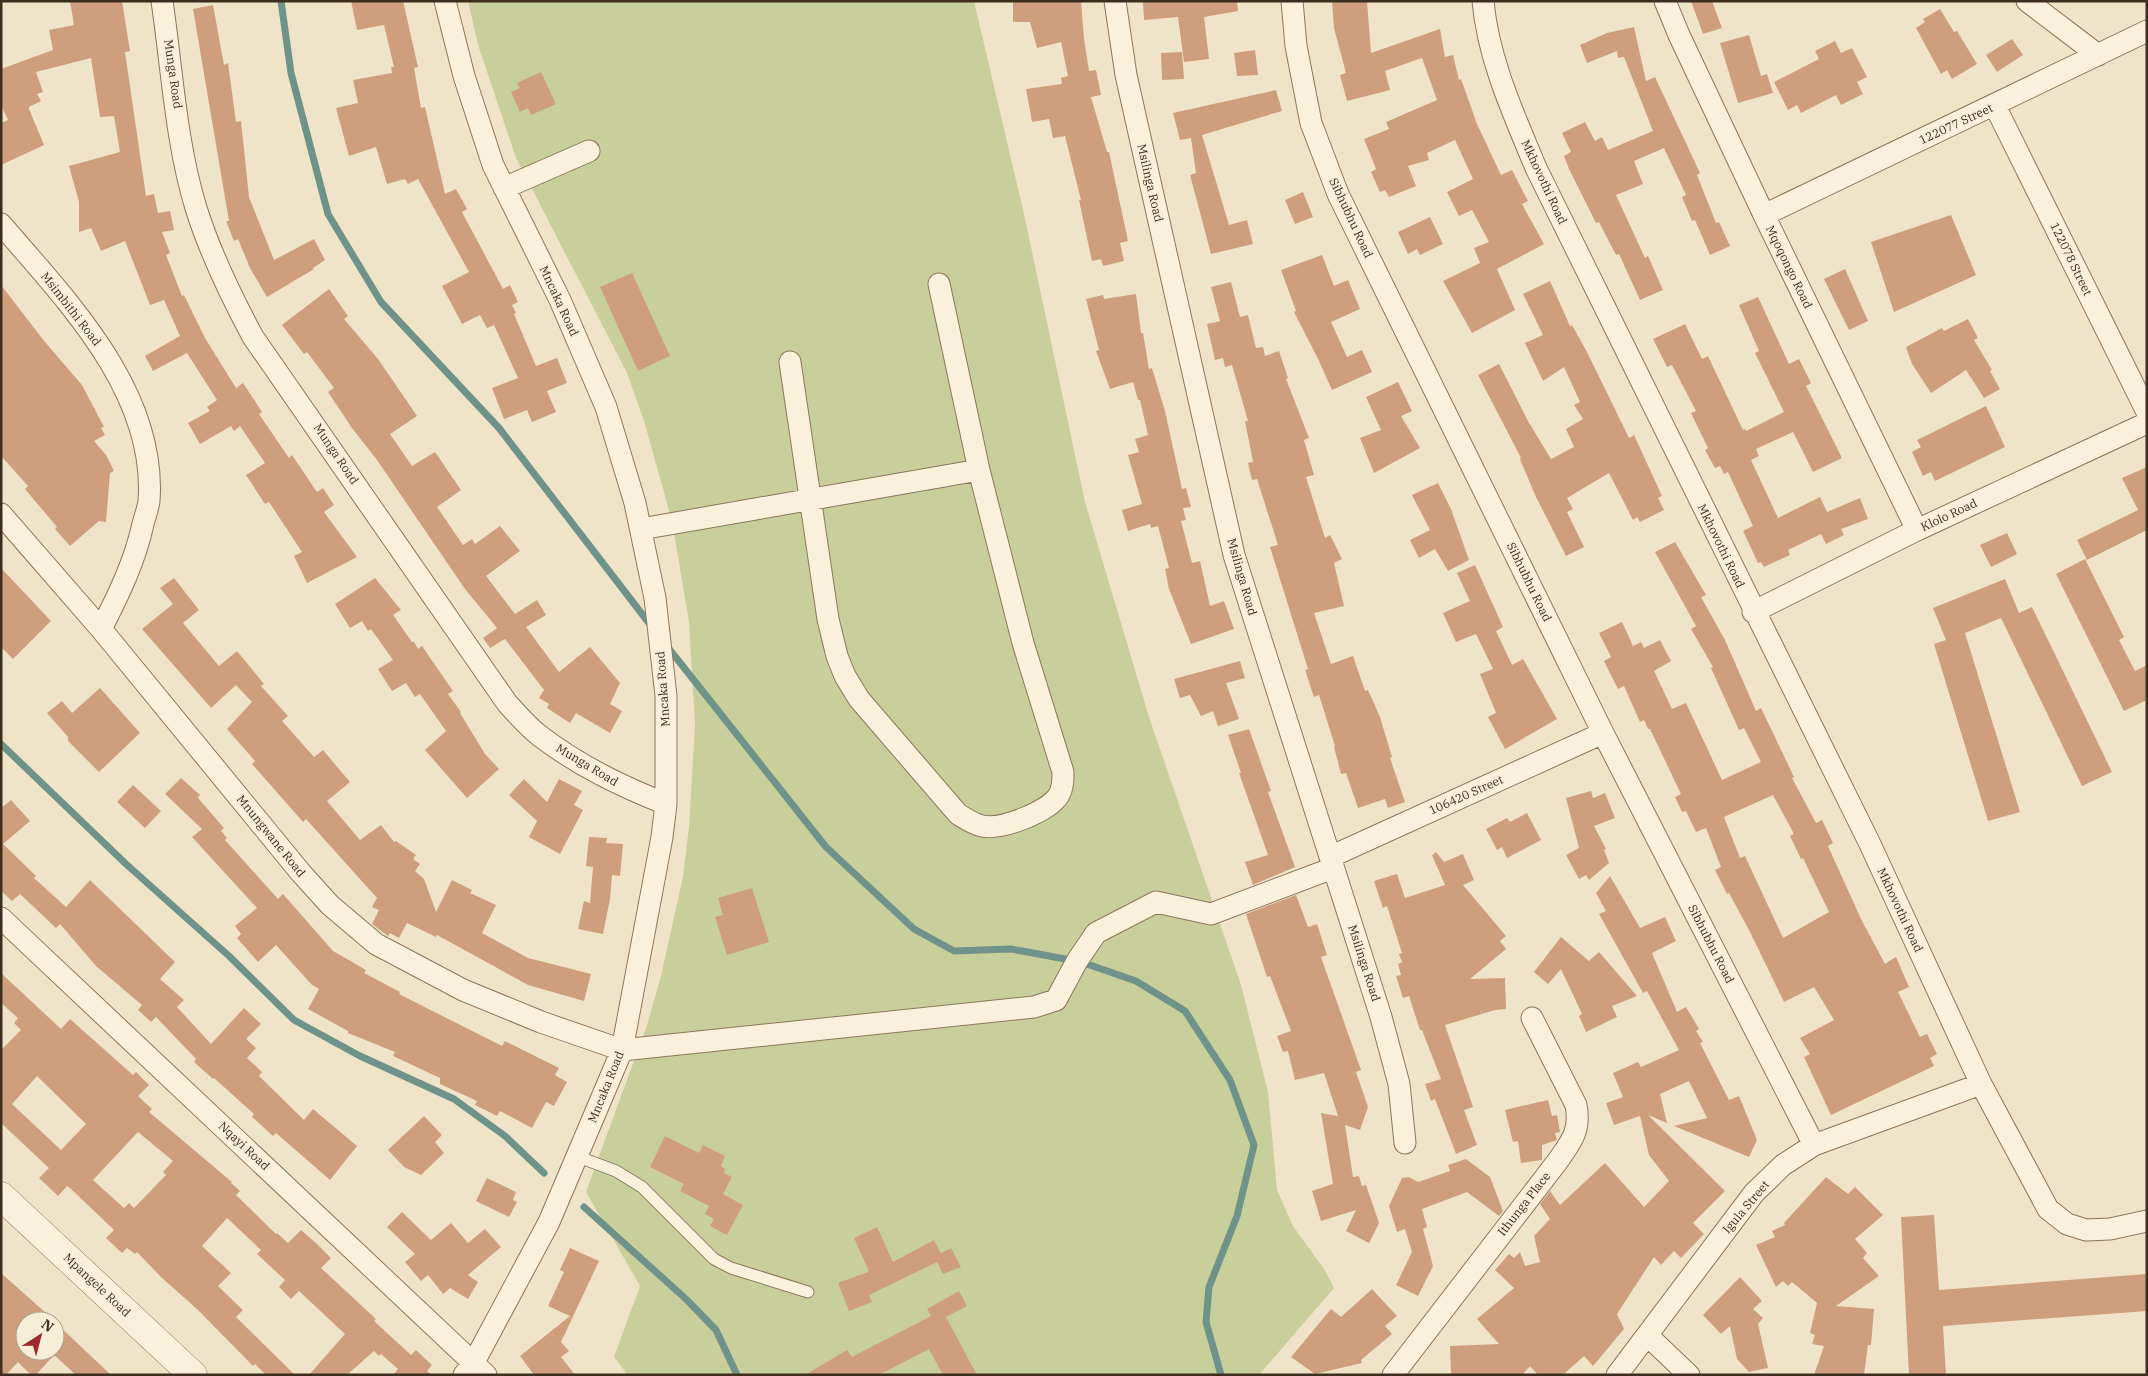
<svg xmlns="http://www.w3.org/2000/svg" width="2148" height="1376" font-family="'IBM Plex Serif',serif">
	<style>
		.green { fill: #c9cf9b }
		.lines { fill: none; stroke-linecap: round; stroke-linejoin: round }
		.stream { stroke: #6f938a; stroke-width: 7 }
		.building { fill: #cf9f7d; fill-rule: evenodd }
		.service-casing { stroke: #8d765c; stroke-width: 13 }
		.minor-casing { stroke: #8d765c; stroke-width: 23 }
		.tertiary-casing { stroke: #8d765c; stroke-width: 29 }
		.service { stroke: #faf1dc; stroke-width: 11 }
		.minor { stroke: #faf1dc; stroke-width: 21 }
		.tertiary { stroke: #faf1dc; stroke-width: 28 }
		.labels { text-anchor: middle; stroke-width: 4; stroke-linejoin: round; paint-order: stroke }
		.street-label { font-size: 12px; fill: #3d2e20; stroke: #f7eed8 }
	</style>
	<rect width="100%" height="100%" fill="#f0e4c8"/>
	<path class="green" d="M468 1H974L1024 214 1085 502 1149 717 1241 985 1268 1092 1277 1190 1293 1226 1324 1269 1334 1288 1259 1375H628L614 1357 640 1286 586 1192 647 1025 661 976 683 877 689 827 695 725 689 622 672 521 644 421 627 373 516 158 478 45Z"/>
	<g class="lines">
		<path class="stream" d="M281 1 291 73 328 214 381 302 499 428 652 627
			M666 645 826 847 914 929 954 951 1011 949 1081 962 1136 981 1185 1011 1230 1080 1254 1145 1237 1216 1209 1287 1206 1322 1221 1375
			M1 744 126 864 229 956 294 1020 360 1056 454 1099 505 1136 544 1173
			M584 1207 687 1300 716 1330 737 1375"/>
	</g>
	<path class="building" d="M70 1H122L130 51 125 52 146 196 154 194 158 213 170 211 174 230 162 232 170 253 166 255 182 296 184 295 205 338 236 388 243 383 262 412 259 414 289 458 292 455 317 492 323 488 334 505 324 512 357 557 307 583 294 556 302 552 269 502 265 504 246 475 265 463 240 426 234 431 231 426 200 444 188 423 210 411 207 407 217 400 187 353 153 371 145 356 180 336 164 300 150 305 125 241 101 251 91 228 79 232V202L69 166 120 152 114 116 100 117 91 58 36 72 43 92 37 94 41 101 29 107V109L44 145 1 165V123L8 120 1 105V69L53 50 49 30 74 25Z
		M351 1H403L418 67 414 68 421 108 425 107 445 194 456 189 467 209 462 212 503 289 510 285 518 302 512 305 516 313 514 314 536 366 557 358 567 383 547 391 556 412 532 422 527 410 504 419 492 388 518 378 494 325 487 328 480 315 462 324 442 286 469 272 418 179 408 184 405 179 387 184 376 147 349 156 336 108 358 103 353 80 392 73 391 67H394L384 25 357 30Z
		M1013 1H1081L1084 39 1089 71 1096 70 1101 95 1091 97 1107 152H1109L1128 241 1120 243 1124 261 1103 266 1101 259 1092 261 1079 200H1081L1065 136 1053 138 1049 119 1032 122 1026 89 1062 84 1061 78 1068 76 1061 42 1037 48 1030 22H1013Z
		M1143 1H1237L1238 11 1204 17 1209 59 1184 62 1178 17 1144 20Z
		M1332 1H1367L1371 53 1440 29 1445 57 1453 55 1459 80 1461 79 1477 124 1501 175 1512 170 1528 201 1522 204 1544 244 1497 269 1515 310 1472 333 1443 281 1480 263 1474 248 1489 242 1472 210 1459 216 1447 192 1473 179 1455 140 1427 153 1429 160 1408 166 1416 186 1389 197 1385 190 1380 192 1371 172 1376 169 1364 139 1389 129 1386 122 1437 100 1422 58 1385 71 1390 90 1347 101 1340 75 1346 73 1334 28Z
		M1691 1H1712L1722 28 1703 34Z
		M213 5 224 65 228 63 236 122 241 121 249 197 274 260 314 239 325 260 313 268 314 269 267 297 250 268 238 239 234 241 226 221H229L193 9Z
		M1940 9 1954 32 1957 31 1977 64 1952 79 1947 70 1941 74 1916 28 1925 22 1923 19Z
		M1634 27 1646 81 1655 77 1700 173 1697 175 1716 223 1719 222 1730 246 1710 255 1695 220 1692 221 1682 197 1686 195 1664 148 1634 161 1643 184 1616 195 1645 258 1648 256 1663 290 1640 300 1619 254 1616 255 1599 222 1596 223 1569 169 1564 156 1571 152 1562 133 1585 122 1595 141 1602 137 1608 150 1653 131 1624 57 1618 58 1617 51 1587 63 1580 45 1607 33Z
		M1749 35 1761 76 1767 74 1773 93 1738 103 1720 43Z
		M2012 39 2023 55 1997 72 1986 55Z
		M1835 41 1841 53 1852 48 1867 77 1857 82 1863 94 1841 105 1836 95 1801 113 1797 105 1788 110 1774 82 1819 59 1815 51Z
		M1255 50 1258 75 1237 76 1234 53Z
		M1182 52 1184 79 1162 80 1161 53Z
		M541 72 556 104 531 115 528 108 520 112 511 92 520 88 517 83Z
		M1276 90 1282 111 1202 135 1229 225 1247 220 1253 244 1211 254 1190 175 1196 173 1191 138 1180 140 1173 113Z
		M1303 192 1313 217 1295 224 1285 200Z
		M1951 215 1976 275 1894 312 1871 242Z
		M1430 217 1443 244 1420 255 1417 249 1408 254 1398 232Z
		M1322 255 1334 286 1348 280 1360 309 1331 322 1347 357 1362 350 1372 372 1332 390 1318 359 1294 312 1296 311 1281 270Z
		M1845 269 1868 321 1849 330 1824 279Z
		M632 273 670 356 638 371 600 287Z
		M1550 281 1570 326 1572 325 1587 352 1629 438 1634 435 1662 496 1658 498 1664 510 1640 522 1637 517 1633 520 1609 473 1567 498 1573 509 1567 512 1584 547 1566 556 1535 495 1520 459 1521 458 1478 375 1499 364 1528 421 1551 459 1574 447 1566 429 1583 419 1574 405 1580 402 1564 367 1543 381 1525 343 1543 335 1523 294Z
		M1231 282 1240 317 1248 315 1256 348 1263 347 1265 356 1279 351 1288 378 1286 379 1309 438 1304 440 1314 475 1306 477 1325 538 1330 535 1342 559 1334 563 1344 606 1314 613 1331 664 1353 656 1365 691 1368 690 1380 717 1392 757 1390 758 1405 802 1388 808 1385 799 1358 808 1346 773 1341 774 1334 747 1335 746 1319 695 1314 697 1305 670 1308 669 1270 547 1278 545 1257 479 1252 480 1248 463 1253 462 1245 421H1248L1232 365 1225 367 1223 358 1215 360 1207 324 1220 321 1211 287Z
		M1 285 45 342 82 385 104 427 101 428 105 435 94 441 106 455 114 471 110 473 106 522 99 521 70 546 55 529 57 527 25 489 28 486 1 456Z
		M329 289 348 316 344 319 378 359 417 416 390 434 412 466 435 452 461 490 437 507 463 545 472 539 475 544 500 526 520 551 486 576 515 614 537 600 546 615 526 627 559 672 590 647 620 683 610 704 622 711 610 733 576 713 570 723 547 708 549 704 539 698 544 690 505 639 490 648 483 638 497 628 465 589 377 460 352 428 328 392 334 388 307 352 304 354 282 325Z
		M1136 294 1141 333H1143L1149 369 1152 368 1165 411 1182 489 1186 488 1191 507 1183 508 1186 520 1181 521 1192 563 1200 561 1210 606 1224 601 1234 629 1191 644 1169 589 1165 569 1169 568 1158 526 1151 528 1150 524 1128 531 1122 510 1142 504 1128 455 1139 452 1135 439 1148 435 1140 400H1138L1133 382 1110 389 1096 351 1099 350 1086 299 1103 295 1104 299Z
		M1758 297 1789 364 1799 359 1811 383 1806 386 1842 458 1813 472 1793 432 1756 449 1759 456 1751 460 1778 518 1820 497 1827 512 1860 498 1868 519 1841 529 1844 535 1826 544 1821 534 1788 550 1790 555 1764 567 1761 562 1758 563 1743 531 1753 526 1728 472 1724 474 1720 466 1715 468 1705 450 1708 448 1691 413 1696 411 1672 365 1667 367 1653 339 1685 324 1702 359 1708 356 1743 430 1745 429 1746 431 1784 412 1755 353 1759 351 1739 305Z
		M1968 319 1978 338 1974 340 1992 370 1990 371 2000 389 1984 398 1966 370 1931 393 1912 364 1906 347 1942 328 1944 331Z
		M1398 382 1412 411 1401 416 1420 448 1374 473 1360 438 1381 430 1366 397Z
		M1986 406 2005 447 1935 481 1931 472 1923 476 1912 452 1921 447 1917 440Z
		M2147 467V530L2087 560 2077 540 2138 510 2122 478Z
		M1438 483 1451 509 1469 560 1448 571 1435 549 1419 558 1410 540 1430 530 1412 495Z
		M2007 533 2017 554 1991 567 1980 545Z
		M1675 542 1706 595 1701 597 1725 640 1756 711 1761 708 1794 777 1792 778 1816 823 1822 820 1833 843 1828 846 1861 919 1885 964 1896 957 1909 987 1898 992 1920 1037 1927 1034 1937 1054 1930 1058 1934 1066 1831 1115 1804 1057 1810 1054 1800 1038 1834 1020 1814 987 1784 1002 1749 930 1729 893 1727 894 1715 870 1721 867 1706 828 1696 832 1686 811 1682 812 1675 797 1681 794 1650 729H1648L1644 720 1640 722 1624 686 1618 689 1604 661 1611 657 1599 633 1622 622 1633 646 1641 642 1644 648 1660 640 1671 661 1654 671 1672 709 1686 703 1722 780 1761 762 1744 728 1739 730 1711 668 1713 667 1691 629 1696 626 1655 552ZM1773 795 1794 834 1790 836 1801 859 1803 858 1829 912 1783 938 1745 856 1740 858 1724 817Z
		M2085 559 2124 637 2119 640 2135 671 2147 665V700L2124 711 2056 574Z
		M1475 565 1503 627 1496 631 1512 665 1523 659 1557 719 1505 749 1488 717 1496 713 1480 674 1493 669 1476 634 1456 642 1443 613 1470 601 1457 573Z
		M1 568 51 621 13 659 1 647Z
		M174 578 199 610 183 623 219 666 237 651 264 684 261 686 288 716 282 721 314 757 323 750 350 782 327 801 360 840 381 825 394 842 396 841 416 855 413 859 420 864 415 871 424 879 436 912 452 880 472 890 470 893 496 905 482 933 528 958 591 974 584 1001 528 985 437 935 436 937 407 923 399 938 390 933 388 936 372 924 379 910 372 907 377 898 306 819 303 822 252 764 255 761 227 729 252 702 236 685 211 708 142 629 173 604 160 588Z
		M375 578 401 610 393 615 412 642H414L418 649 422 646 453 691 448 694 461 712 460 713 485 754 499 769 467 798 425 750 446 731 420 694 415 697 406 683 392 691 378 669 393 660 371 629 368 631 362 621 350 628 335 604Z
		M2005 579 2019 613 2032 607 2112 772 2082 786 2001 618 1965 633 2020 812 1988 821 1934 644 1946 640 1933 608Z
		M1240 661 1245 678 1226 683 1239 719 1218 726 1213 711 1201 716 1190 695 1180 698 1174 679Z
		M100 688 140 733 99 772 68 741V737L47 713 62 701 72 713Z
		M1249 729 1271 791 1268 792 1295 867 1253 885 1245 862 1268 855 1239 773H1241L1228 735Z
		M181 778 200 795 198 798 224 828 221 831 227 838 225 840 278 899 283 894 333 951 366 970 364 973 400 992 399 994 502 1046 505 1041 559 1068 555 1075 567 1082 554 1106 546 1102 532 1128 500 1111 497 1116 475 1105 477 1101 440 1084V1078L393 1056 395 1052 348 1033V1031L308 1009 319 989 312 985 276 945 258 962 237 938 241 934 235 926 257 908 192 837 202 829 165 794Z
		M524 779 547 802 559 779 582 791 574 805 583 810 560 854 529 837 537 821 509 795Z
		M133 785 161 811 145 828 117 802Z
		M1591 791 1593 798 1605 793 1615 818 1594 826 1606 849 1604 850 1609 863 1589 880 1586 875 1579 879 1566 855 1579 848 1566 798Z
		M11 800 30 821 3 844 36 876 34 878 66 907 90 880 175 962 160 979 184 1000 177 1007 211 1044 244 1008 261 1024 246 1039 256 1048 247 1058 262 1072 259 1076 304 1120 313 1109 357 1146 330 1180 276 1133 273 1136 252 1117 254 1114 214 1078 213 1079 194 1062 196 1059 156 1017 151 1022 138 1010 142 1005 96 966 60 924 56 928 20 894 12 901 1 891V808Z
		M1527 813 1541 840 1507 858 1502 847 1497 850 1486 829 1507 818 1510 822Z
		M589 837 607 838 606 843 623 844 620 876 612 875 610 899 603 934 578 929 584 901 590 903 593 867 586 866Z
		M1436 852 1444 862 1463 854 1474 880 1463 885 1506 936 1500 941 1506 949 1470 979 1505 978 1506 1009 1495 1010 1445 1025 1473 1107 1464 1110 1477 1145 1456 1154 1435 1099 1431 1101 1425 1084 1441 1079 1422 1030H1420L1409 996 1403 998 1396 976 1401 975 1398 964 1402 962 1399 954 1402 953 1387 906 1383 908 1374 881 1397 874 1405 898 1445 885 1432 855Z
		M1610 876 1640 928 1665 917 1676 941 1652 953 1677 1012 1686 1007 1699 1029 1696 1031 1703 1042 1700 1043 1729 1100 1739 1096 1757 1140 1749 1157 1674 1126 1707 1118 1689 1081 1660 1094 1667 1123 1648 1115 1725 1191 1693 1223 1704 1234 1681 1258 1674 1251 1661 1265 1654 1257 1617 1314 1624 1329 1593 1366 1584 1356 1563 1375H1538L1530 1366 1522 1375H1451L1450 1346 1499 1344 1477 1319 1514 1288 1495 1270 1509 1254 1514 1258 1520 1252 1525 1266 1540 1262 1534 1236 1550 1219 1540 1204 1550 1191 1560 1205 1605 1163 1644 1207 1669 1181 1649 1155 1640 1116 1614 1125 1606 1103 1623 1097 1613 1073 1638 1062 1641 1067 1679 1050 1647 991 1643 993 1599 914 1606 911 1596 893Z
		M752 888 769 942 727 955 715 917 723 915 718 898Z
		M1296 895 1308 927 1317 924 1327 955 1321 957 1361 1070 1356 1072 1368 1107 1360 1130 1345 1125 1353 1177 1359 1176 1362 1186 1366 1185 1379 1223 1369 1243 1346 1231 1356 1210 1321 1221 1312 1191 1333 1184 1321 1113 1338 1116 1324 1073 1295 1080 1288 1051 1283 1052 1277 1036 1291 1031 1270 976 1267 977 1246 914Z
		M1561 937 1589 961 1599 952 1637 996 1612 1006 1617 1017 1586 1032 1579 1016 1582 1014 1561 969 1548 984 1534 972Z
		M1 973 61 1029 70 1019 133 1075 136 1072 149 1085 138 1096 152 1109 149 1112 232 1182 231 1183 240 1191 236 1195 276 1234 277 1233 288 1243 301 1230 317 1244 331 1258 321 1268 376 1319 374 1321 411 1355 416 1350 432 1365 427 1371 432 1375H393L398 1369 381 1354 379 1356 374 1351 347 1375H309L345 1334 299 1291 291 1299 279 1287 285 1280 257 1254 261 1250 227 1218 202 1246 231 1273 218 1286 243 1310 236 1317 295 1375H266L255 1364 253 1366 198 1310 162 1278 137 1252 135 1254 127 1248 122 1253 106 1238 114 1230 70 1188 67 1186 58 1196 39 1178 49 1168 1 1123V1050L21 1030 14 1023 18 1018 1 1003ZM37 1076 86 1124 61 1150 12 1104ZM138 1132 173 1161 163 1172 166 1175 134 1208 129 1203 124 1208 93 1180Z
		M1548 1100 1552 1116 1557 1115 1560 1132 1555 1133 1557 1140 1542 1145V1160L1521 1163 1518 1141 1513 1142 1505 1110Z
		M424 1116 442 1135 435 1142 444 1153 421 1175 404 1167 388 1150Z
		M665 1136 699 1153 703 1145 725 1156 721 1166 725 1169 724 1173 732 1177 723 1194 743 1205 727 1235 710 1226 714 1219 705 1214 709 1206 680 1191 684 1184 650 1167Z
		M1466 1159 1490 1177 1503 1211 1499 1216 1467 1192 1422 1209 1427 1227 1423 1229 1433 1266 1418 1296 1396 1285 1412 1252 1405 1229 1397 1232 1389 1206 1402 1178 1409 1177 1418 1182 1450 1171 1448 1165Z
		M1826 1177 1848 1194 1855 1187 1883 1215 1855 1239 1867 1253 1863 1258 1879 1276 1836 1306 1874 1309 1871 1345H1868L1864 1375H1814L1824 1346 1812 1344 1815 1335 1810 1333 1817 1303 1792 1282 1788 1286 1783 1281 1776 1287 1756 1245 1775 1237 1772 1231 1785 1225 1784 1223Z
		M487 1178 516 1192 513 1200 517 1202 509 1217 476 1201Z
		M402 1212 431 1240 451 1223 468 1243 485 1229 501 1247 468 1275 478 1282 468 1299 450 1288 443 1294 428 1275 421 1281 405 1262 415 1254 387 1227Z
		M1934 1215 1939 1290 2147 1274V1311L1943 1326 1946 1375H1909L1901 1217Z
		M877 1227 893 1262 934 1240 941 1253 951 1248 961 1267 943 1274 937 1262 869 1295 872 1302 849 1311 838 1283 868 1272V1269L854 1238Z
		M570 1248 599 1261 561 1342 569 1351 561 1357 575 1375H534L520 1356 570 1316 548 1306 564 1272 560 1270Z
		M1 1273 55 1321H25V1351H55V1322L111 1375H76L54 1355 36 1375H31L18 1362 6 1375H1Z
		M1740 1277 1762 1301 1753 1309 1763 1318 1758 1324 1768 1368 1749 1372 1737 1359 1730 1326 1721 1334 1703 1315Z
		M1372 1289 1397 1316 1385 1326 1392 1334 1361 1360 1362 1363 1315 1374 1291 1357 1331 1309 1341 1317Z
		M959 1291 967 1306 946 1317 977 1375H943L929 1349 879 1375H805L847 1350 852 1357 931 1316 927 1309Z"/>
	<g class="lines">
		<g class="service-casing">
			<path id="service" d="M576 1156 616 1171 642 1187 714 1259 731 1268 808 1292"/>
		</g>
		<g class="minor-casing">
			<path id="minor" d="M162 1C172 69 176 143 196 208 210 253 231 296 253 337L507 703C517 714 528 727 540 736 579 766 621 786 666 804
				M445 1 464 76 493 165 560 300 606 407 635 503 655 598 666 696V804L662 837 622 1050 549 1222 474 1362 464 1375
				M1115 1 1126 75 1234 555 1381 1017 1399 1084 1405 1143
				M1292 1 1296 46 1311 123 1338 194 1603 733 1814 1145
				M1483 1C1488 59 1514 115 1536 168L1869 842 1981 1084 2048 1209 2067 1224 2086 1230 2110 1229 2147 1221
				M1665 1 1679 35 1764 215 1917 530
				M2027 1 2098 55
				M1995 106 2147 412
				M504 188 589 151
				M1764 215 2147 31
				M1 224C67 301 157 392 149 501 148 509 145 516 143 524 135 561 119 594 101 629
				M790 362 828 619 837 656 845 676 859 699 958 814C966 819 973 824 982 826 1002 830 1048 812 1059 795 1063 788 1063 780 1063 772L1023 643 979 470 939 284
				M1 514 101 629 301 873 330 905 376 944 463 990 541 1022 622 1050 1034 1007 1056 1000 1077 961 1096 933 1156 902 1211 914 1333 868
				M641 529 979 470
				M1753 612 1917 530 2147 423
				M1330 857 1603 733
				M1 918 486 1375
				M1647 1335 1689 1375
				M1393 1375 1557 1162C1571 1142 1581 1131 1576 1105L1532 1018
				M1617 1375 1754 1193 1783 1165 1814 1145 1981 1084"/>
		</g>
		<g class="tertiary-casing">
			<path id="tertiary" d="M1 1196 193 1375"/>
		</g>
		<use href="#service" class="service"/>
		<use href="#minor" class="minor"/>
		<use href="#tertiary" class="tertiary"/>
	</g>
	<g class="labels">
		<g class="street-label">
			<text transform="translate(173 74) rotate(82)" y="4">Munga Road</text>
			<text transform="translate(1956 124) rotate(-25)" y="4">122077 Street</text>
			<text transform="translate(1544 182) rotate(65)" y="4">Mkhovothi Road</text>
			<text transform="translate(1150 183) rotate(77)" y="4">Msilinga Road</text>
			<text transform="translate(1351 218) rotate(65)" y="4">Sibhubhu Road</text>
			<text transform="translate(2071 259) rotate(64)" y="4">122078 Street</text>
			<text transform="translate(1789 267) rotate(64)" y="4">Mqoqongo Road</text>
			<text transform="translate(559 301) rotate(65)" y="4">Mncaka Road</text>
			<text transform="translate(71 309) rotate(52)" y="4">Msimbithi Road</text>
			<text transform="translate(336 454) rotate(56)" y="4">Munga Road</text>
			<text transform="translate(1949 515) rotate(-25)" y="4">Klolo Road</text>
			<text transform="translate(1721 546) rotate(64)" y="4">Mkhovothi Road</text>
			<text transform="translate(1242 577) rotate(74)" y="4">Msilinga Road</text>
			<text transform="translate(1529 582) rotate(64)" y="4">Sibhubhu Road</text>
			<text transform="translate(663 689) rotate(-94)" y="4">Mncaka Road</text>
			<text transform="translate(587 765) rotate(31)" y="4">Munga Road</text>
			<text transform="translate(1466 795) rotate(-24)" y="4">106420 Street</text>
			<text transform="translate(271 836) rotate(51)" y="4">Mnungwane Road</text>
			<text transform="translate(1900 910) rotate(65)" y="4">Mkhovothi Road</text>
			<text transform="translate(1711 944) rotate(63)" y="4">Sibhubhu Road</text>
			<text transform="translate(1364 963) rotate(72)" y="4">Msilinga Road</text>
			<text transform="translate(606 1087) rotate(-68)" y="4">Mncaka Road</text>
			<text transform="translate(244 1146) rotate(43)" y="4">Nqayi Road</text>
			<text transform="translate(1524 1204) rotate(-52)" y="4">Ithunga Place</text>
			<text transform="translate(1746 1207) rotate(-50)" y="4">Igula Street</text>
			<text transform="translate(97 1285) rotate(43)" y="4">Mpangele Road</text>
		</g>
	</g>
	<rect width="2148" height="1376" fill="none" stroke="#3d2e20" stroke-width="5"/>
	<g transform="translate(40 1336) rotate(36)"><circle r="24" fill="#f7eed8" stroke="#ada18e"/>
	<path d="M0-4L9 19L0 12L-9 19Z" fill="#9e2a2b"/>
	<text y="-8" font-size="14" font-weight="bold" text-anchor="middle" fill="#3d2e20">N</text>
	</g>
</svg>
